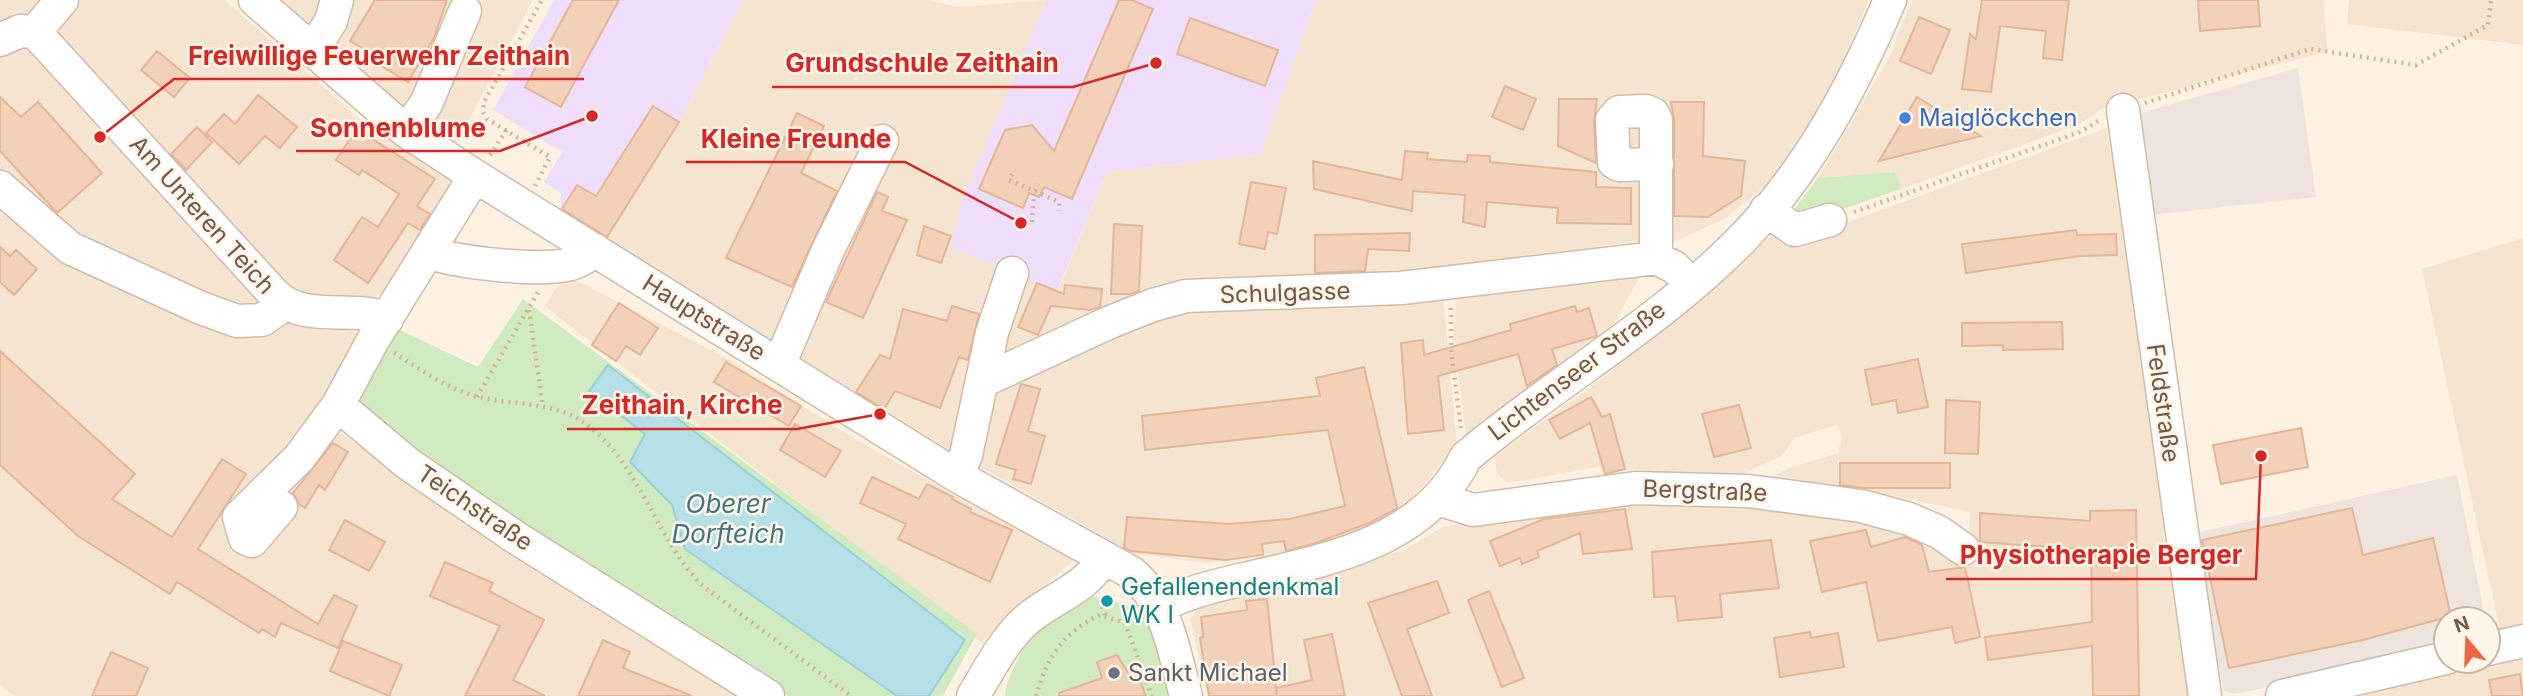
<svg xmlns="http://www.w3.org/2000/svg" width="2523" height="696" font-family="Inter,sans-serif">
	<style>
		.residential { fill: #f5e4d0 }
		.industrial { fill: #ece4dd }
		.education { fill: #efdef9 }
		.green { fill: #d1ebc0 }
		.water { fill: #b6e0e7; stroke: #9bd0d9; stroke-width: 2 }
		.building { fill: #f3d0b8; stroke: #e6b698; stroke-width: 2 }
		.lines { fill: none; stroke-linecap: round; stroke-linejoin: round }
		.minor-casing { stroke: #d0bcab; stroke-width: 35 }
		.path { stroke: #d8b39c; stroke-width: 4.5; stroke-dasharray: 2 5; stroke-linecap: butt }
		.minor { stroke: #fff; stroke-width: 32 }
		.shop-dot { fill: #3f7fe0; stroke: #fff6e9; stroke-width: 2.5 }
		.culture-dot { fill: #0f9aa8; stroke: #fff6e9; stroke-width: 2.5 }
		.worship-dot { fill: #6b7280; stroke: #fff6e9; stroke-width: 2.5 }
		.labels { text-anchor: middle; stroke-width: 5; stroke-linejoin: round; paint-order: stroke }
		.shop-label { font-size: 24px; fill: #366cbe; stroke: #fff6e9; text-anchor: start }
		.street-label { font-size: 24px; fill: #755847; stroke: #fff6e9 }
		.culture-label { font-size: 24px; fill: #0d838f; stroke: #fff6e9; text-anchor: start }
		.worship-label { font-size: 24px; fill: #5b616d; stroke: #fff6e9; text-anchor: start }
		.water-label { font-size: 26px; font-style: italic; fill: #3e7783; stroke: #fff6e9 }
		.leader { fill: none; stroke: #d62828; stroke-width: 2.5 }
		.callout-dot { fill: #d62828; stroke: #fff6e9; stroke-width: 2.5 }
		.callout-label { font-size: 26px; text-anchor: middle; font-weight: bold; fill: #d62828; stroke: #fff6e9; stroke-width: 5; stroke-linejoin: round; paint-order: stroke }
	</style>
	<rect width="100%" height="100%" fill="#fdf2e2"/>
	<path class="residential" d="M0 0H51L40 50 286 320 347 326 356 333 358 345 317 418 745 696H14L0 685Z
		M78 0H225L362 121 450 176 451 191 393 288 373 297 296 298 60 45 59 29 63 17Z
		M280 0H533L456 144 430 131 400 107Z
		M743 0H928L958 7 1046 0 963 199 951 248 1006 270 951 451 606 238 679 122Z
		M1316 0H1869L1814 129 1780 175 1724 219 1670 244 1629 242 1466 269 1274 281 1012 356 998 347 1022 277 1058 291 1107 172 1261 154Z
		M1912 0H2324L2327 52 2103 108 2080 124 1901 189 1895 172 1818 178 1889 58Z
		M2349 0H2523V45L2347 24Z
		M2107 128 2202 696H1208L1190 619 1201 604 1215 595 1319 578 1405 549 1443 527 1555 502 1713 494 1969 537 1970 512 1868 491 1765 480 1789 468 1838 453 1842 437 1837 425 1794 438 1782 456 1733 478 1598 467 1508 483 1497 475 1495 456 1606 376 1770 237 1791 241 1812 235Z
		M2523 238V696H2345L2506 658 2422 269Z
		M1642 273 1608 333 1466 437 1458 371 1452 347 1457 294Z
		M566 275 730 360 852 437 971 505 1014 524 1075 559 1004 622H1001L982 643 544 306Z
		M1443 295 1457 445 1399 515 1353 534 1292 552 1208 563 1127 553 1086 526 982 468 977 459 991 393 1168 309Z"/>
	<path class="industrial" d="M2298 68 2316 197 2152 215 2141 113Z
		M2457 475 2485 619H2446V649L2235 694 2224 691 2191 534Z"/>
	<path class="education" d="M554 0H743L679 122 606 238 561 210V194L544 182 562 152 493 110Z
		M1046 0H1316L1261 154 1107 172 1057 291 950 248 963 199Z"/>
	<path class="green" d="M1895 172 1901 189 1826 215 1791 213 1818 178Z
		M523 299 977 634 943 696H788L518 530 357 411 355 391 391 326 478 367Z
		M1080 595C1160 604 1156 628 1175 696H1005C1004 680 1028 638 1040 627 1052 615 1067 606 1080 595Z"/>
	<path class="water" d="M608 365 965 640 929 696H897L685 549 672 505 630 462 645 434 589 391Z"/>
	<path class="building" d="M375 0H447L434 38 408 82 378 64 381 59 350 41Z
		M573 0H619L561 107 525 87Z
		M1119 0H1132L1153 9 1072 199 1044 187 1039 197 1029 193 1023 208 979 189 1005 130 1032 125 1054 151Z
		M1982 0H2069L2062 60 2043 58 2046 31 2000 26 1991 92 1962 89 1970 34 1976 39Z
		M2198 0H2258L2260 26 2200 31Z
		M1919 17 1950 30 1931 74 1900 61Z
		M1190 18 1278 50 1265 86 1177 54Z
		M157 51 190 78 174 97 141 70Z
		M1505 86 1536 99 1523 130 1492 117Z
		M258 95 297 127 280 148 265 136 239 164 206 133 224 114 235 124Z
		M0 97 21 117 38 102 102 173 57 213 0 151Z
		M1917 97 1943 113 1981 136 1879 161Z
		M1559 99H1597L1594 121 1596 163 1558 146Z
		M1671 102H1704L1703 156 1745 161 1741 196 1708 217 1674 216V120Z
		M653 106 679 122 607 237 562 209 577 185 596 196Z
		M797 113 824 126 801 173 837 191 792 287 726 258Z
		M197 127 212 142 186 170 171 154Z
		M357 129 435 179 417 206 430 214 420 230 408 223 368 283 334 260 362 217 378 227 399 194 362 170 359 175 336 160Z
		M1405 151 1428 153 1427 159 1467 162 1468 155 1490 156V162L1596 172V187L1631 188V224L1557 223 1558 208 1487 202 1485 227 1463 222 1465 195 1413 191 1412 211 1314 189 1313 161 1402 180Z
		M1251 182 1286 188 1277 234 1268 232 1265 249 1239 244Z
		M877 192 888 197 882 211 907 220 863 318 826 302Z
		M1114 224 1142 226 1139 291 1130 294H1111Z
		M924 226 951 236 941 263 917 255Z
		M2076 230 2077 235 2116 234 2117 255 2079 256 1966 273 1962 244Z
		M1410 233 1409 251 1368 249 1365 271 1315 273V235Z
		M0 247 10 256 16 250 37 269 14 295 0 282Z
		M1037 283 1064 294 1065 285 1102 289 1100 307 1091 310 1051 306 1038 335 1018 327Z
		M619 303 658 328 640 355 626 346 616 361 592 345Z
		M952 306 979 314 968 360 959 357 940 408 895 391 884 409 856 392 880 355 890 359 903 309 947 321Z
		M1575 306 1577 312 1589 308 1597 336 1552 349 1557 365 1527 386 1518 354 1438 376 1444 430 1408 434 1401 343 1423 340 1424 355 1511 330 1510 324Z
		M2062 322 2063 349 2003 350V345L1962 346V323Z
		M0 351 135 474 112 499 172 537 222 459 246 474 198 549 318 624 334 595 357 606 338 648 281 623 275 637 262 629 259 633 177 582 170 594 78 536 0 465Z
		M1918 359 1928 407 1898 413 1896 400 1872 405 1865 370Z
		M726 362 801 406 789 426 714 382Z
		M1364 367 1397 508 1394 510 1369 523 1313 544 1286 551 1284 541 1262 544 1263 555 1226 560 1131 551 1124 548 1127 517 1230 524 1289 519 1345 506 1328 430 1145 450 1142 416 1320 396 1316 378Z
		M1021 384 1040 389 1028 431 1045 436 1031 484 1013 479 1016 470 996 464Z
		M1591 397 1602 417 1610 414 1625 469 1605 474 1590 423 1560 439 1549 420Z
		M1946 400 1980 402 1978 454 1945 453Z
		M1739 405 1751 448 1714 457 1702 414Z
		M795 424 841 451 825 477 780 450Z
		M2301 428 2308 467 2221 484 2213 445Z
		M333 443 348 452 325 490 319 485 305 508 299 504 293 493Z
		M1840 463H1950V488H1864L1840 485Z
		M872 477 919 499 927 484 953 497 952 499 971 509 970 512 1012 530 990 582 898 539 906 524 860 503Z
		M2352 508 2363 555 2433 538 2451 616 2363 640 2229 668 2202 540Z
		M1625 509 1632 549 1583 554 1580 533 1537 551 1539 557 1522 564 1520 558 1500 566 1490 541 1544 519Z
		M2136 510 2139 696H2093L2092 646 1988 660 1985 637 2092 622 2091 550 1980 542V513L2090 521V511Z
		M345 520 385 542 369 571 329 550Z
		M1866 530 1871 547 1905 537 1922 545 1929 572 1965 567 1980 637 1955 643 1952 627 1878 641 1866 582 1822 592 1810 541Z
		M1771 540 1779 588 1720 594 1722 617 1678 621 1675 596 1654 597 1652 552Z
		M445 562 493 583 489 591 544 620 513 680 545 696H465L500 626 430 596Z
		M1437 581 1449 613 1407 629 1432 696H1402L1368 603Z
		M1489 591 1524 678 1502 687 1468 600Z
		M1267 599 1277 696H1209L1200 638 1203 637 1201 617 1247 610 1246 601Z
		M1810 632 1811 638 1838 633 1844 667 1780 677 1774 638Z
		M1332 634 1345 696H1277L1276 688 1312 680 1304 640Z
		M603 640 630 652 623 668 692 696H578Z
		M343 641 402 665 389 696 330 671Z
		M111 652 148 668 136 696H92Z
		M1117 655 1130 676 1139 678 1146 696H1059V693L1102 678 1097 662Z
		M2520 674 2523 696H2492L2489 680Z"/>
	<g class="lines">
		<g class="minor-casing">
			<path id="minor" d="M62 0 35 32 275 295C306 324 351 304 387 319
				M255 0 406 131 475 176 957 476 1132 573C1168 604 1174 652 1186 696
				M0 40 20 31 35 32
				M312 51 331 21 337 0
				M2123 110 2205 696
				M406 131 426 104 465 11
				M475 176 373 340 338 405 407 463 515 537 768 696
				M0 187 70 248 201 308 237 321 262 320 285 304
				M1766 210 1795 230 1830 220
				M430 253C462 263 538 272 571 264 580 261 588 256 595 250
				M1656 258V120L1653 114 1646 111 1619 112 1612 120 1614 162 1619 165 1657 164
				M779 365 828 250 882 141
				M983 381 1108 323 1153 305 1186 296 1401 288 1656 258 1674 267 1691 284
				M957 476 966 455 992 333 1012 273
				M1438 499 1473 510 1635 488 1748 491 1861 506 1909 519 1939 532 1963 549
				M281 507 252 541 245 538 239 517 299 458 338 405
				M1160 607C1190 590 1224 584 1257 576 1337 558 1427 538 1466 457 1555 382 1660 323 1742 239 1809 170 1853 87 1890 0
				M2488 649 2523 641
				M973 696C988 672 1001 645 1022 624 1047 599 1088 590 1103 557
				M2282 696 2446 658"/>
		</g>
		<path class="path" d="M2145 103 2310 49 2416 65 2488 25 2491 0
			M490 155 507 129
			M1012 174 1009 180 1035 191 1038 184
			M535 186 550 157 487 119 483 112 484 102 542 0
			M1035 191 1059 202V211
			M1854 212 2080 132 2098 121
			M1032 222 1034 195
			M1451 308V350L1461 428
			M529 310 543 406
			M394 353C420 369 449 390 479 397 517 406 558 401 590 427 642 469 657 542 704 587L851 696
			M477 397 538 292
			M1100 600 1106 616
			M1036 696C1046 659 1064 631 1100 615L1125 623 1152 696"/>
		<use href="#minor" class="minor"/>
	</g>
	<circle class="shop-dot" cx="1905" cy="118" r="7"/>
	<circle class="culture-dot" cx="1107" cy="601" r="7"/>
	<circle class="worship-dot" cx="1114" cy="673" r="7"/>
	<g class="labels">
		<g class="shop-label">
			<text x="1919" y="126">Maiglöckchen</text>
		</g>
		<g class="street-label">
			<text transform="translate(202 215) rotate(48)" y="8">Am Unteren Teich</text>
			<text transform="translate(1285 293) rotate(-2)" y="8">Schulgasse</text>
			<text transform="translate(704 318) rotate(32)" y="8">Hauptstraße</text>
			<text transform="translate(1577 371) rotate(-37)" y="8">Lichtenseer Straße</text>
			<text transform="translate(2163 403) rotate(82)" y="8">Feldstraße</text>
			<text transform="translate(1705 491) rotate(2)" y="8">Bergstraße</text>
			<text transform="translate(475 508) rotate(34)" y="8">Teichstraße</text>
		</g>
		<g class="culture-label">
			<text x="1121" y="595">Gefallenendenkmal<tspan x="1121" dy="28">WK I</tspan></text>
		</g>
		<g class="worship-label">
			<text x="1128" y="681">Sankt Michael</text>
		</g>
		<g class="water-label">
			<text x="728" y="513">Oberer<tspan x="728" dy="30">Dorfteich</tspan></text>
		</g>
	</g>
	<path class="leader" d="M100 137L174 79H584M1156 63L1073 87H772M592 116L500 151H296M1021 223L905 162H686M880 414L797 429H567M2261 456L2256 579H1946"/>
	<g class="callout-dot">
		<circle cx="100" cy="137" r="7"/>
		<circle cx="1156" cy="63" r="7"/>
		<circle cx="592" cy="116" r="7"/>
		<circle cx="1021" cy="223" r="7"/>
		<circle cx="880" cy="414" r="7"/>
		<circle cx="2261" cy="456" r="7"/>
	</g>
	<g class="callout-label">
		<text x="379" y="65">Freiwillige Feuerwehr Zeithain</text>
		<text x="922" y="72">Grundschule Zeithain</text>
		<text x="398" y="137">Sonnenblume</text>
		<text x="796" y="148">Kleine Freunde</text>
		<text x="682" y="414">Zeithain, Kirche</text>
		<text x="2101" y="564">Physiotherapie Berger</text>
	</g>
	<g transform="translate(2467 640) rotate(341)"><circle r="33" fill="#fff6e9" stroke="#c8b7a8" stroke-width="2"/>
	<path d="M0-5L12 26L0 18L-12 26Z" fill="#eb6842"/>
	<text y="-10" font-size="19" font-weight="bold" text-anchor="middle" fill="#755847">N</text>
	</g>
</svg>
